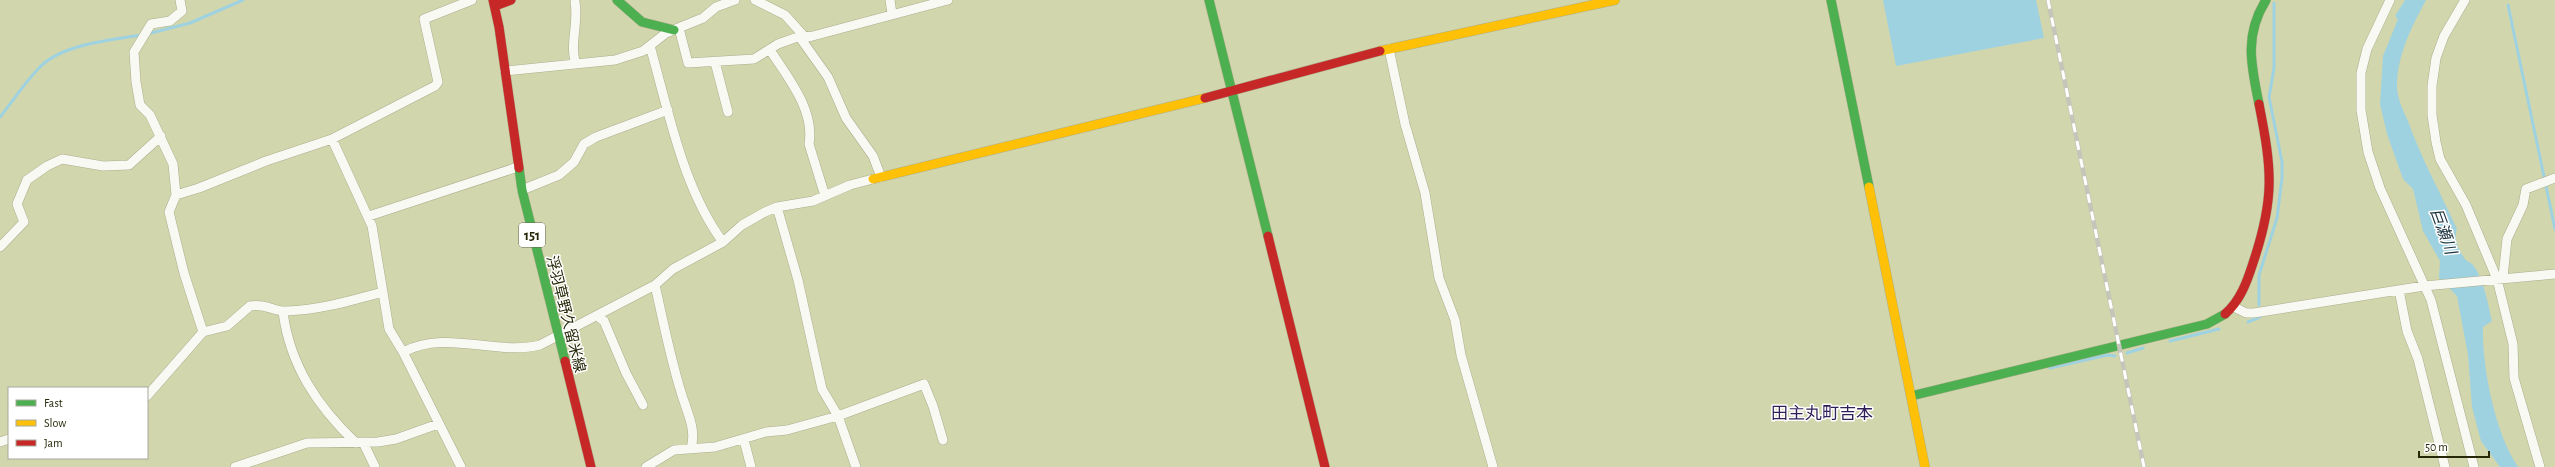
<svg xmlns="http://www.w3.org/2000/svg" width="2555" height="467" font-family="'Alegreya Sans','Noto Sans JP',sans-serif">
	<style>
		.water { fill: #9ed2e1 }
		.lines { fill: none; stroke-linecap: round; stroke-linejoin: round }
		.stream { stroke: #9ed2e1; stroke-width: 3 }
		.street-casing { stroke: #acae8d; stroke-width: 10 }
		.fast-casing { stroke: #acae8d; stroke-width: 10 }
		.slow-casing { stroke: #acae8d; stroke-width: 10 }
		.jam-casing { stroke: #acae8d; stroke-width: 10 }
		.street { stroke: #f8f9f3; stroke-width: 9 }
		.fast { stroke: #4caf50; stroke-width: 9 }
		.slow { stroke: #ffc107; stroke-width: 9 }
		.jam { stroke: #c62828; stroke-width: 9 }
		.rail-casing { stroke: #c4c6b9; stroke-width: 4.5 }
		.rail { stroke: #fff; stroke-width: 3; stroke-dasharray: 9; stroke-linecap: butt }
		.labels { text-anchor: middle; stroke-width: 3; stroke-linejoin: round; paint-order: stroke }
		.shield { fill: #fff; stroke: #676852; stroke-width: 1 }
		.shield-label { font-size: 14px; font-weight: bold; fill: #262808 }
		.street-label { font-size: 15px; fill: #262808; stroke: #fff }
		.water-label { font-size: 16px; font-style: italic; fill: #1b333f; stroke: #fff }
		.quarter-label { font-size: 17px; fill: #2f1e58; stroke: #fff }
	</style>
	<rect width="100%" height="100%" fill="#d2d6ac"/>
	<path class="water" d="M1883 0H2036L2044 38 1896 66Z
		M2405 0H2426C2412 26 2397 55 2397 86 2397 98 2403 110 2408 121 2421 158 2440 192 2457 229 2453 238 2459 252 2466 260 2468 262 2472 263 2473 265 2484 279 2488 304 2492 321L2483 327C2482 367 2495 433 2518 467H2500L2481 441 2472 407 2468 355 2457 296 2439 278 2440 261 2423 231 2413 189 2403 179 2387 134 2380 104 2383 56 2398 19 2395 16Z"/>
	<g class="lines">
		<path class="stream" d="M2508 5 2555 229
			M147 34 190 23 243 0
			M0 117C13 101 25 82 40 67 62 44 112 40 141 35
			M2259 305V275L2277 218 2282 178V162L2269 97 2274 68V3
			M2248 322 2260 317
			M2170 341 2219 329
			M2127 353 2143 348
			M2050 368 2107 355 2115 356"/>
		<g class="street-casing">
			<path id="street" d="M180 0 182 11 170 21 151 24 134 52 136 82 140 105 150 115 173 164 176 195 169 212 184 273 203 332
				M755 0 785 15 803 35 809 37 948 0
				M890 0 892 14
				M2390 0 2367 49 2361 73V110L2368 152 2380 188 2431 300 2474 467
				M2465 0 2444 36 2436 58 2432 86V115L2436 142 2440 159 2466 205 2497 279 2513 344 2514 378 2540 467
				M575 2C579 22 569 46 576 64
				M679 28 688 63 754 59 778 44 803 35 801 39 828 77 846 118 873 156 881 177
				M650 46C668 109 683 189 723 242
				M1389 49 1405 124 1425 193 1439 278 1455 320 1461 355 1493 467
				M770 50C788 78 815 110 809 144L825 196
				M715 62 728 112
				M505 71 615 60 643 51 666 33 703 18 716 7 735 0
				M332 139 372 226 389 329 403 352 461 467
				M522 190 559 175 574 162 584 144 596 137 668 110
				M176 195 199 188 266 161 332 139 435 86 438 82 424 19 472 0
				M777 207 798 280 822 389 838 416 856 467
				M369 216 518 167
				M0 247 24 222 17 204 27 180 47 166 62 159 103 166 129 165 161 136
				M2503 277 2507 239 2523 205 2526 189 2555 178
				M655 285C663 320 670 357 681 392 686 410 697 429 691 448
				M2399 290 2407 331 2418 359 2445 467
				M2234 307 2246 313H2254L2424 286 2555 274
				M283 312C290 365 317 406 356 443
				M597 316 604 321 626 373 643 405
				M403 352C447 329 494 356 540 345L655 285 673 269 723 242 742 225 765 212 777 207 813 201 850 185 873 179
				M147 396 203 332 227 326 250 306C267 303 274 312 286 311 319 310 350 301 383 292
				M744 440 751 467
				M0 442 9 439
				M363 442 375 467
				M235 467 307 443 378 442 396 439 438 424
				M646 467 674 450 715 447 766 432 787 430 838 416 924 384 933 406 943 440"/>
		</g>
		<g class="fast-casing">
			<path id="fast" d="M617 0 642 22 674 30
				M1209 0 1268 236
				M1831 0 1869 187
				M2259 104C2251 65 2244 35 2266 0
				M519 168 522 190 565 361
				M1911 396 2207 324 2225 314"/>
		</g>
		<g class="slow-casing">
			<path id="slow" d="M1380 51 1615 0
				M873 179 1205 98
				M1869 187 1925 467"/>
		</g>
		<g class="jam-casing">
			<path id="jam" d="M493 0 499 27 519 168
				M495 6 511 0
				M1205 98 1380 51
				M1268 236 1325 467
				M2225 314C2240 301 2247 282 2253 263 2275 198 2272 170 2259 104
				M565 361 591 467"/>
		</g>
		<use href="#street" class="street"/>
		<use href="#fast" class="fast"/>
		<use href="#slow" class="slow"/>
		<use href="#jam" class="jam"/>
		<g class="rail-casing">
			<path id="rail" d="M2048 0 2144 467"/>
		</g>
		<use href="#rail" class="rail"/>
	</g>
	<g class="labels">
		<rect class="shield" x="519" y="223" width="26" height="24" rx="3"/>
		<g class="shield-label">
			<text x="532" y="240">151</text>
		</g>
		<g class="street-label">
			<text transform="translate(566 314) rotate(76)" y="5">浮羽草野久留米線</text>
		</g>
		<g class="water-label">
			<text transform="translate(2444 231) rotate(70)" y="6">巨瀬川</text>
		</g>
		<g class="quarter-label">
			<text x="1822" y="419">田主丸町吉本</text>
		</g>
	</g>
	<rect x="8" y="387" width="140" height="72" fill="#ffffff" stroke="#a8a99c"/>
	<rect x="16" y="400" width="20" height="6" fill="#4caf50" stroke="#a8a99c"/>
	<text x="44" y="407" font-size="12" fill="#262808">Fast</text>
	<rect x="16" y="420" width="20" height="6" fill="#ffc107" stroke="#a8a99c"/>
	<text x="44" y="427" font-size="12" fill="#262808">Slow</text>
	<rect x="16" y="440" width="20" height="6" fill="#c62828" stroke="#a8a99c"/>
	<text x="44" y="447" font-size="12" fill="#262808">Jam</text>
	<path d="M2419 451v6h70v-6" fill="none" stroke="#262808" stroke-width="2"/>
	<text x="2425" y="451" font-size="12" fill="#262808" stroke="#ffffff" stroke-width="3" paint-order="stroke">50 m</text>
</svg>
